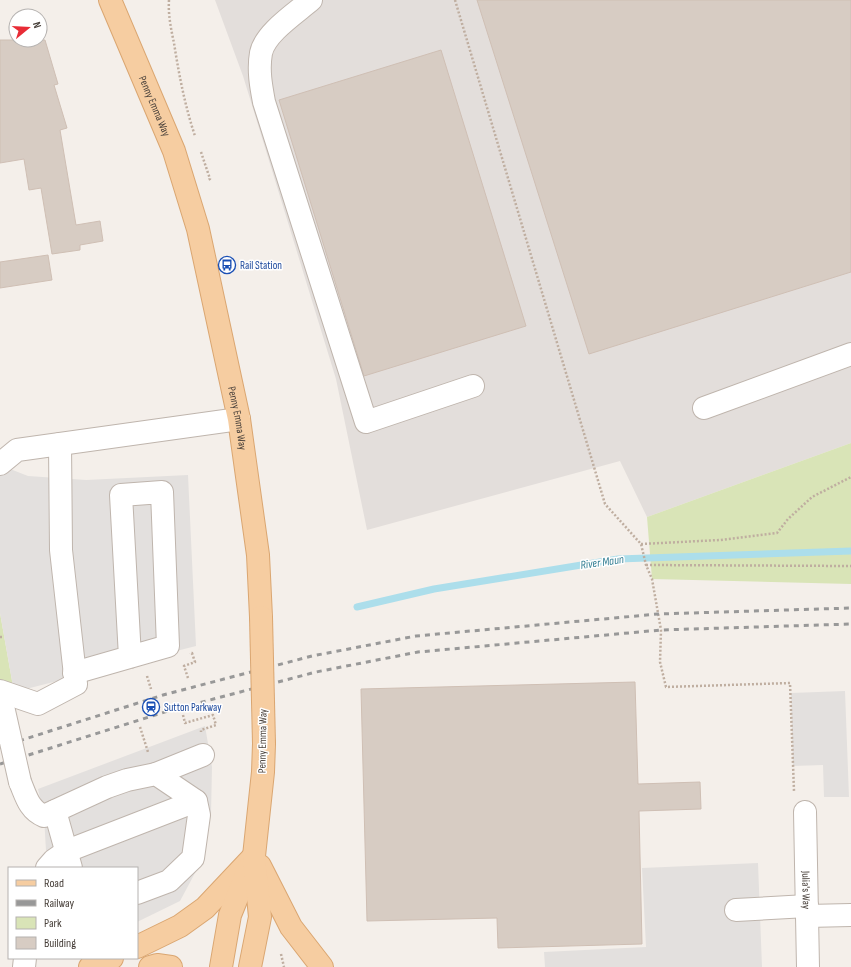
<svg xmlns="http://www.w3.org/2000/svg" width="851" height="967" font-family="'Sofia Sans Condensed',sans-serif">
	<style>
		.industrial { fill: #e3dedb }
		.green { fill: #d9e4b7 }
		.parking { fill: #e3e0de }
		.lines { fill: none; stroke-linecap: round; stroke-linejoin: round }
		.stream { stroke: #acdeeb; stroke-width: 7 }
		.building { fill: #d7ccc3; stroke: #cfbfb4 }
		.minor-casing { stroke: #bfb5ad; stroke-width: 24 }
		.major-casing { stroke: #daa671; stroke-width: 24 }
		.path { stroke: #bfaea0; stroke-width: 2.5; stroke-dasharray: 2 2; stroke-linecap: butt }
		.minor { stroke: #fff; stroke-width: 22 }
		.major { stroke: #f6cda1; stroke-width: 22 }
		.rail { stroke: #989898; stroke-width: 3; stroke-dasharray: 5 5; stroke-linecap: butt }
		.minor-bridge-casing { stroke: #bfb5ad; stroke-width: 24; stroke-linecap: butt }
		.major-bridge-casing { stroke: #daa671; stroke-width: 24; stroke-linecap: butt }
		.minor-bridge { stroke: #fff; stroke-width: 22 }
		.major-bridge { stroke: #f6cda1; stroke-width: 22 }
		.labels { text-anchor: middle; stroke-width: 3; stroke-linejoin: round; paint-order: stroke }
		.street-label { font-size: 11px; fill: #473f39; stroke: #fff }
		.transit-label { font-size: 11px; fill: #164399; stroke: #fff; text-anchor: start }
		.water-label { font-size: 12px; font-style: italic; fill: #347f94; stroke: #fff }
	</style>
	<rect width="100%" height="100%" fill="#f4efea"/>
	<path class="industrial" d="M215 0H851V443L647 517 620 461 367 530 336 379 243 76Z"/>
	<path class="green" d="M851 443V584L652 579 647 517Z
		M0 613 14 692 0 725Z"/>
	<path class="parking" d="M0 465 28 476 86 480 188 475 196 646 14 692 0 613Z
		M845 691 849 797H824L823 765 793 766 791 693Z
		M205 726 212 767 211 814 202 860 180 901 137 922V868H47L44 816 38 789Z
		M758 863 762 967H545L544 952 646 947 642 868Z"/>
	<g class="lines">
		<path class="stream" d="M357 607 434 589 618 559 851 551"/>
	</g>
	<path class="building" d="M477 0H851V272L589 354Z
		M0 40H45L58 84 54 85 67 128 60 130 76 225 100 221 103 241 80 245V250L52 254 41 188 29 190 24 159 0 163Z
		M441 50 526 326 364 376 279 100Z
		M48 255 52 280 0 288V262Z
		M635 682 638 784 700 782 701 809 639 811 642 944 498 948 497 918 367 921 361 689Z"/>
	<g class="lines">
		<g class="minor-casing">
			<g id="minor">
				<path d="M311 0C296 13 265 33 261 53 258 70 261 86 264 102L366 422 473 386"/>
				<path d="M704 408 851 354"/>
				<path d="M0 464 17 450 239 419"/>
				<path d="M74 673 168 646 162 492 121 495 130 657"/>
				<path d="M0 691 38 704 76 684 61 550 60 444"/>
				<path d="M156 774 203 755"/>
				<path d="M20 782C26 796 29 810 44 816L107 787 127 780 156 774 196 801 199 815 193 858 169 881 137 893"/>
				<path d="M55 811 71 868"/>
				<path id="s1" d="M805 812 808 967"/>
				<path d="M47 868 54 860 67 851 196 801"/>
				<path d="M736 910 807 906"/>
				<path d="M807 916 851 915"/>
				<path d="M24 967 25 958"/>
			</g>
		</g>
		<g class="major-casing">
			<g id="major">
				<path id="s2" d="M110 0 174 151 198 229 239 419 258 555 261 617"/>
				<path d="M260 866 291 927 322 967"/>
				<path d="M137 947 180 926 205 908 254 856"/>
				<path d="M90 967 112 958"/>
				<path d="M150 967 157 965 171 967"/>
				<path d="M221 967 230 915 249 868"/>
				<path d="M250 967 260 917 254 856 263 772 264 744"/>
			</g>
		</g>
		<path class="path" d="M169 0C168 15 171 29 174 43 179 75 185 106 195 136
			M455 0 605 504 641 544 646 565 652 579 661 630 660 662 666 687 790 683 794 791
			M201 152 210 179 208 180
			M641 544 720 540 777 533 788 519 812 497 851 477
			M646 565 851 566
			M0 637H4
			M147 676 151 689
			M188 678 184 666 195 662 192 653 190 654
			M183 715 185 723 213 715 216 725 201 730V732
			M140 727 148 752
			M281 954 284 967"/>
		<use href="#minor" class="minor"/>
		<use href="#major" class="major"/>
		<path class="rail" d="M0 747 163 695 312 656 416 636 658 614 851 608
			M0 764 168 711 316 672 418 652 661 630 851 624"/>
		<g class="minor-bridge-casing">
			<path id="minor-bridge" d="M4 711 20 782"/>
		</g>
		<g class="major-bridge-casing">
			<path id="major-bridge" d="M261 617 264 744"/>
		</g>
		<use href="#minor-bridge" class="minor-bridge"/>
		<use href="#major-bridge" class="major-bridge"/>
	</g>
	<defs>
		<g id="bus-ring" transform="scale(0.9)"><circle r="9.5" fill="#fff" stroke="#1a4fb4" stroke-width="1.5"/><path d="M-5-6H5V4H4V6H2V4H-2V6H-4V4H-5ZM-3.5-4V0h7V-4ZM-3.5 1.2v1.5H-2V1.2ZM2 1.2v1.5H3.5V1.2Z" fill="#1a4fb4"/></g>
		<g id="station-ring" transform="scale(0.9)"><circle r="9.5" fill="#fff" stroke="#1a4fb4" stroke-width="1.5"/><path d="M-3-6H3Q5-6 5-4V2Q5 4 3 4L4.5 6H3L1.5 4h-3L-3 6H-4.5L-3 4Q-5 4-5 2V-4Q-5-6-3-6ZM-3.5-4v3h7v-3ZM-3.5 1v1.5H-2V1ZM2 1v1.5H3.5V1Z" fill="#1a4fb4"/></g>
	</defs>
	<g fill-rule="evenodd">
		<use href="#bus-ring" x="227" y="265"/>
		<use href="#station-ring" x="151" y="707"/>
	</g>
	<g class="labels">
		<g class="street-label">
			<text dy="4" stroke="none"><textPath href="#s2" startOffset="115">Penny Emma Way</textPath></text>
			<text dy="4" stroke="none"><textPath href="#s2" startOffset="439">Penny Emma Way</textPath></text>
			<text transform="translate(262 741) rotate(-89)" y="4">Penny Emma Way</text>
			<text dy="4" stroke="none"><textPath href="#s1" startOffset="78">Julia's Way</textPath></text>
		</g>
		<g class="transit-label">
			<text x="240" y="269">Rail Station</text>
			<text x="164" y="711">Sutton Parkway</text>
		</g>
		<g class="water-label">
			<text transform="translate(602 562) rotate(-8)" y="4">River Maun</text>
		</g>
	</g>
	<rect x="8" y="867" width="130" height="92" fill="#ffffff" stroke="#b5b2b0"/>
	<rect x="16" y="880" width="20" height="6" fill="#f6cda1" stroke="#b5b2b0"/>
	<text x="44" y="887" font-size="12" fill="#473f39">Road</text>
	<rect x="16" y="900" width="20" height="6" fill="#989898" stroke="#b5b2b0"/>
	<text x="44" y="907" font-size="12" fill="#473f39">Railway</text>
	<rect x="16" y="917" width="20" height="12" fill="#d9e4b7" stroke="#b5b2b0"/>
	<text x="44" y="927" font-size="12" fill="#473f39">Park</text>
	<rect x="16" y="937" width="20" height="12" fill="#d7ccc3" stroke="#b5b2b0"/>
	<text x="44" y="947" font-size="12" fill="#473f39">Building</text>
	<g transform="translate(28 28) rotate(72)"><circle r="19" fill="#ffffff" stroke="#b5b2b0"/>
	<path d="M0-3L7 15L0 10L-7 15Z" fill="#e82c36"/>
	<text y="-6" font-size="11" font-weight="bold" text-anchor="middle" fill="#473f39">N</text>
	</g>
</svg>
